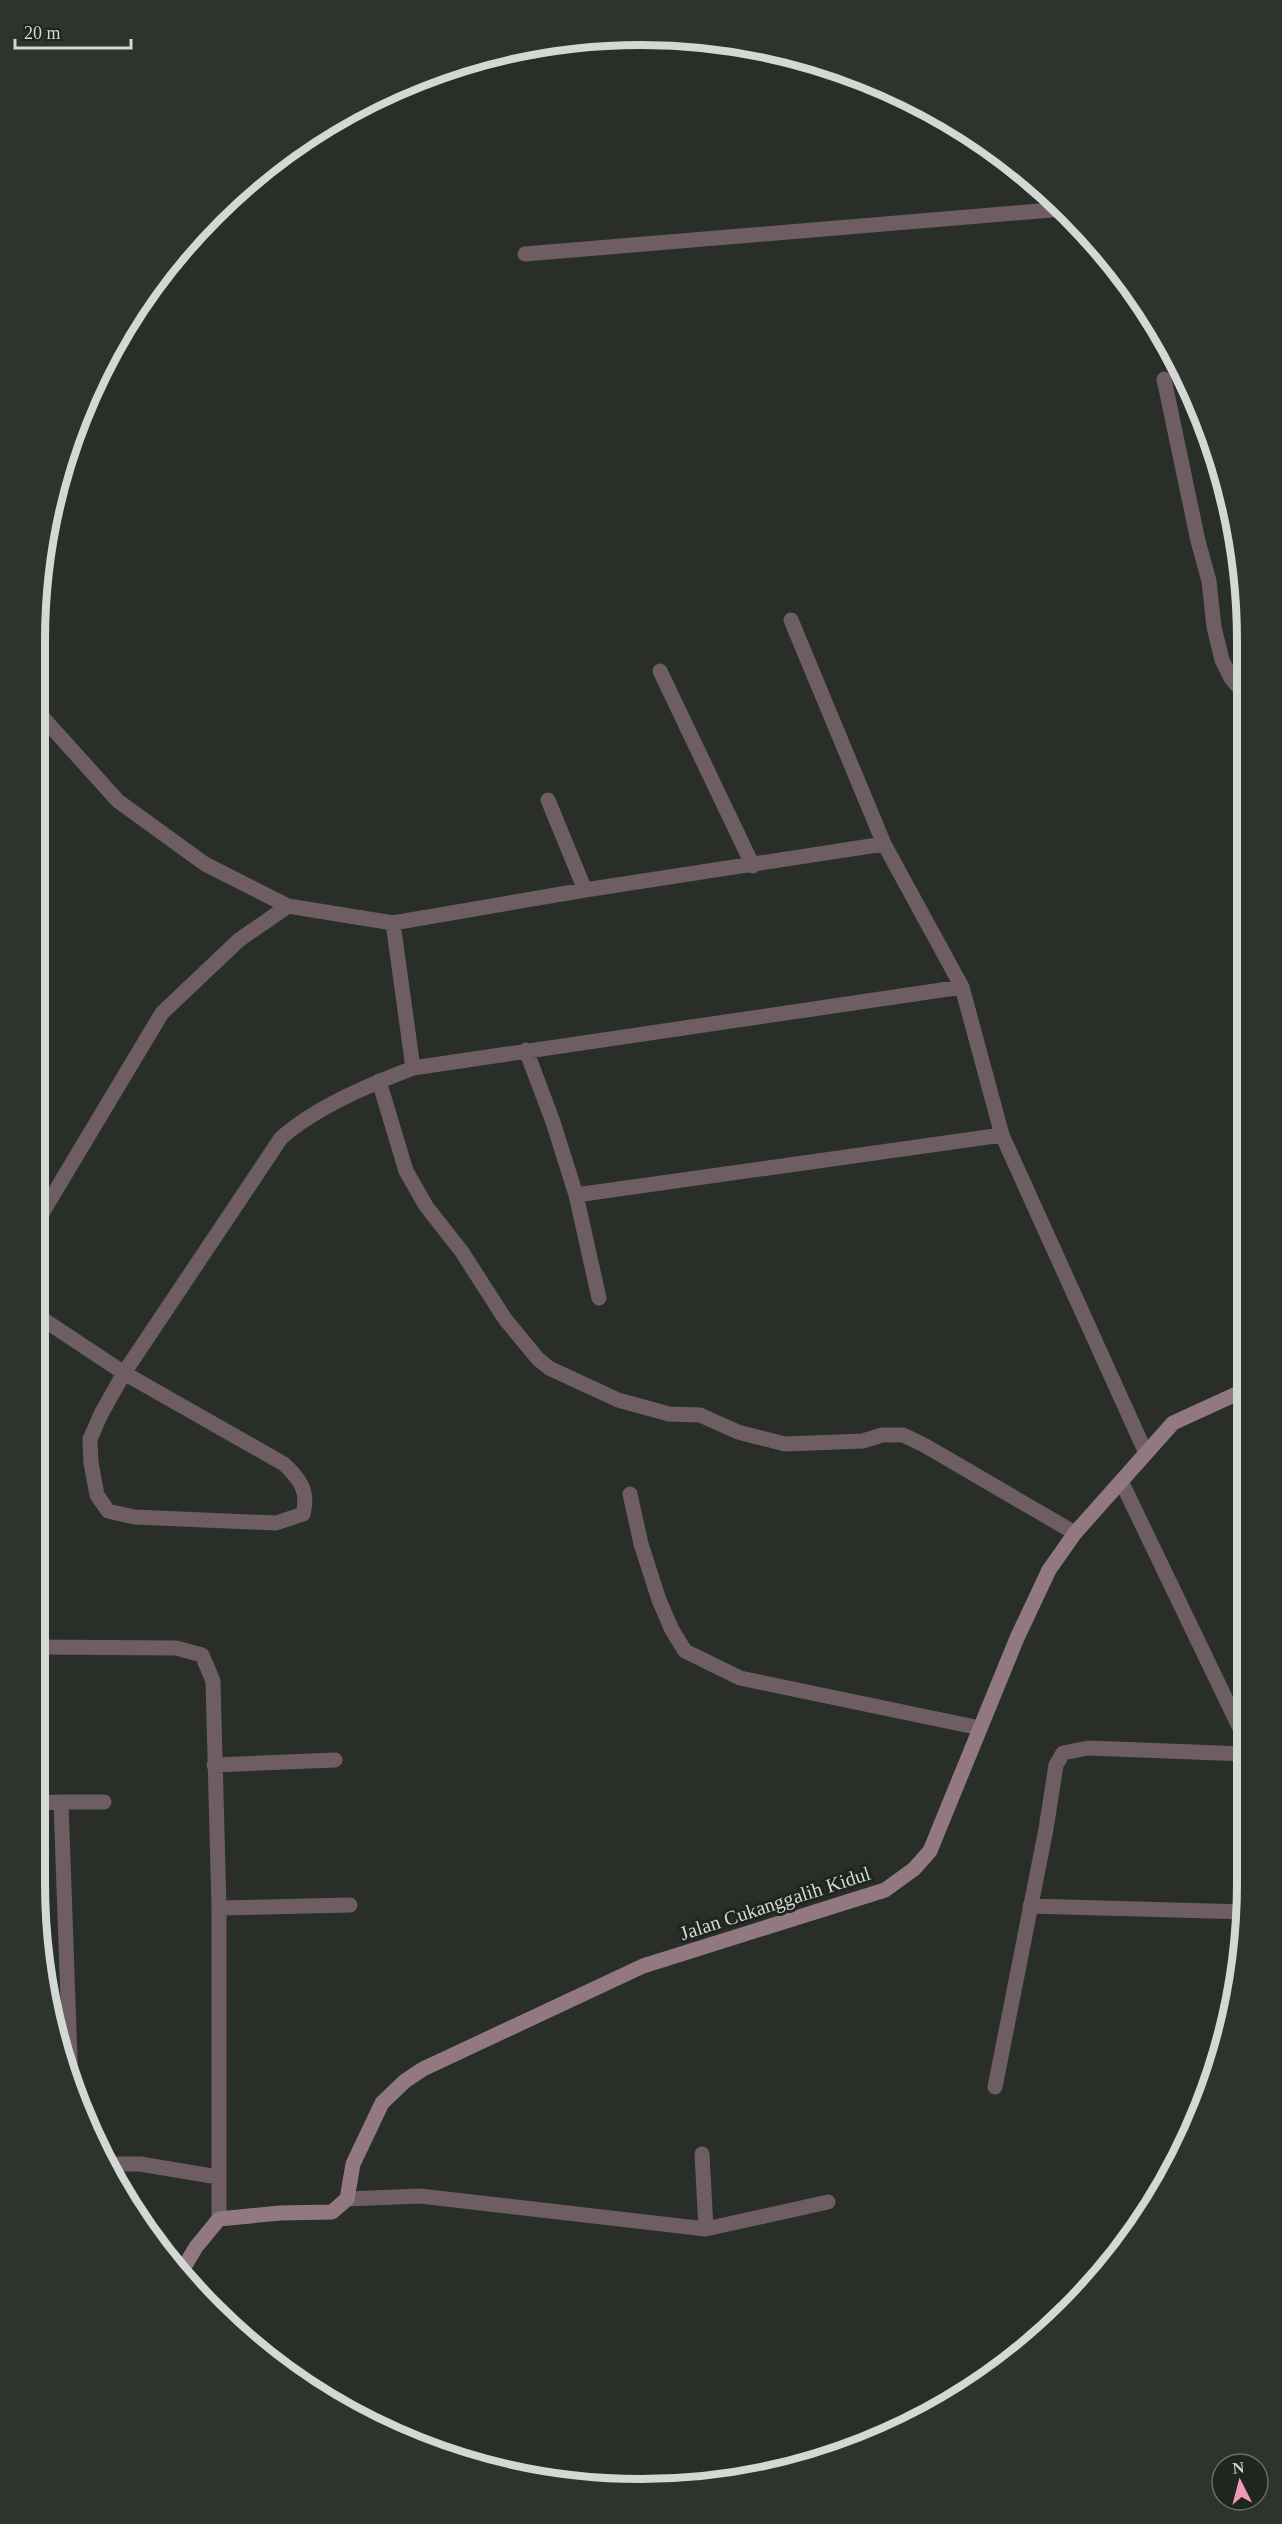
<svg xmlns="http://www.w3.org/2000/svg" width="1282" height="2524" font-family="'Times New Roman',serif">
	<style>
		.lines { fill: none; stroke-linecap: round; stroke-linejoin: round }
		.lane { stroke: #6e5e63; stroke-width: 15 }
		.street { stroke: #6e5e63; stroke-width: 15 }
		.secondary { stroke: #927981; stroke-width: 15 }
		.labels { text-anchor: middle; stroke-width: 6; stroke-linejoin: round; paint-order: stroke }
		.street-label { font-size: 20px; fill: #d4d8d4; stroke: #1f251f }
		.rim { fill: none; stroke: #d4d8d4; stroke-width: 8 }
	</style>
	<rect width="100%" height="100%" fill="#292e29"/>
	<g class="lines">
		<path class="lane" d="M525 254 1063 209"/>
		<path class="street" d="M1164 379 1198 541 1209 581 1214 627 1222 660 1231 678 1243 692
			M791 620 884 844 962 987 1002 1135 1145 1451
			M660 671 753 866
			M36 710 118 801 205 864 288 906 393 923 585 890 884 844
			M548 800 585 890
			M526 1050 553 1122 576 1195
			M413 1068 962 987
			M379 1081 406 1171 426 1206 462 1252 505 1319 538 1359 549 1368 618 1400 669 1414 700 1415 738 1432 785 1444 863 1441 882 1435H903L924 1445 1075 1533
			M35 1225 162 1013 239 940 288 906
			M599 1298 576 1195 1002 1135
			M35 1314 124 1373 284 1464C300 1479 309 1491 303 1514L276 1523 134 1517 108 1511 97 1495 91 1463 90 1439 101 1414 124 1373 281 1138C316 1107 369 1085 413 1068L393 923
			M1122 1483 1246 1741
			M630 1494 641 1544 659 1600 672 1630 685 1651 740 1678 980 1728
			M35 1647 176 1648 202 1655 213 1681 219 1908V2219
			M214 1765 335 1760
			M61 1802H104
			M35 1803 61 1802 71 2087
			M1030 1906 1246 1912
			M219 1908 350 1905
			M995 2087 1046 1829 1056 1765 1063 1753 1088 1748 1246 1754
			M702 2154 706 2229
			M106 2164H140L218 2177
			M347 2199 420 2196 706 2229 828 2202"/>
		<path class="secondary" d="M180 2274 196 2247 219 2219 280 2213 332 2212 347 2199 353 2164 382 2103 405 2081 423 2069 643 1966 885 1890 914 1869 930 1851 1017 1638 1049 1570 1075 1533 1173 1423 1245 1390"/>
	</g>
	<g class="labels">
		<g class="street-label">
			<text transform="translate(775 1903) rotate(-18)" y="7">Jalan Cukanggalih Kidul</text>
		</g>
	</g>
	<path d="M0 0H1282V2524H0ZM641 45H641A596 596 0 0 1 1237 641V1883A596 596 0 0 1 641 2479H641A596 596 0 0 1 45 1883V641A596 596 0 0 1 641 45Z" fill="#2d332d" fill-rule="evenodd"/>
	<path class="rim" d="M641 45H641A596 596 0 0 1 1237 641V1883A596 596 0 0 1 641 2479H641A596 596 0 0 1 45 1883V641A596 596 0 0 1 641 45Z"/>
	<g transform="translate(1240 2482) rotate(354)"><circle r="28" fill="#1f251f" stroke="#676d67" stroke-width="1.5"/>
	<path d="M0-4.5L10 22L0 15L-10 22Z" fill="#ef9ab8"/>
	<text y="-9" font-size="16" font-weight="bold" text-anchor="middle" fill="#d4d8d4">N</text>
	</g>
	<path d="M15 39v9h116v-9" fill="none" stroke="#d4d8d4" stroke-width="3"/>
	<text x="24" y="39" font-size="18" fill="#d4d8d4" stroke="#1f251f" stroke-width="4.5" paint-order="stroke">20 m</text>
</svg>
